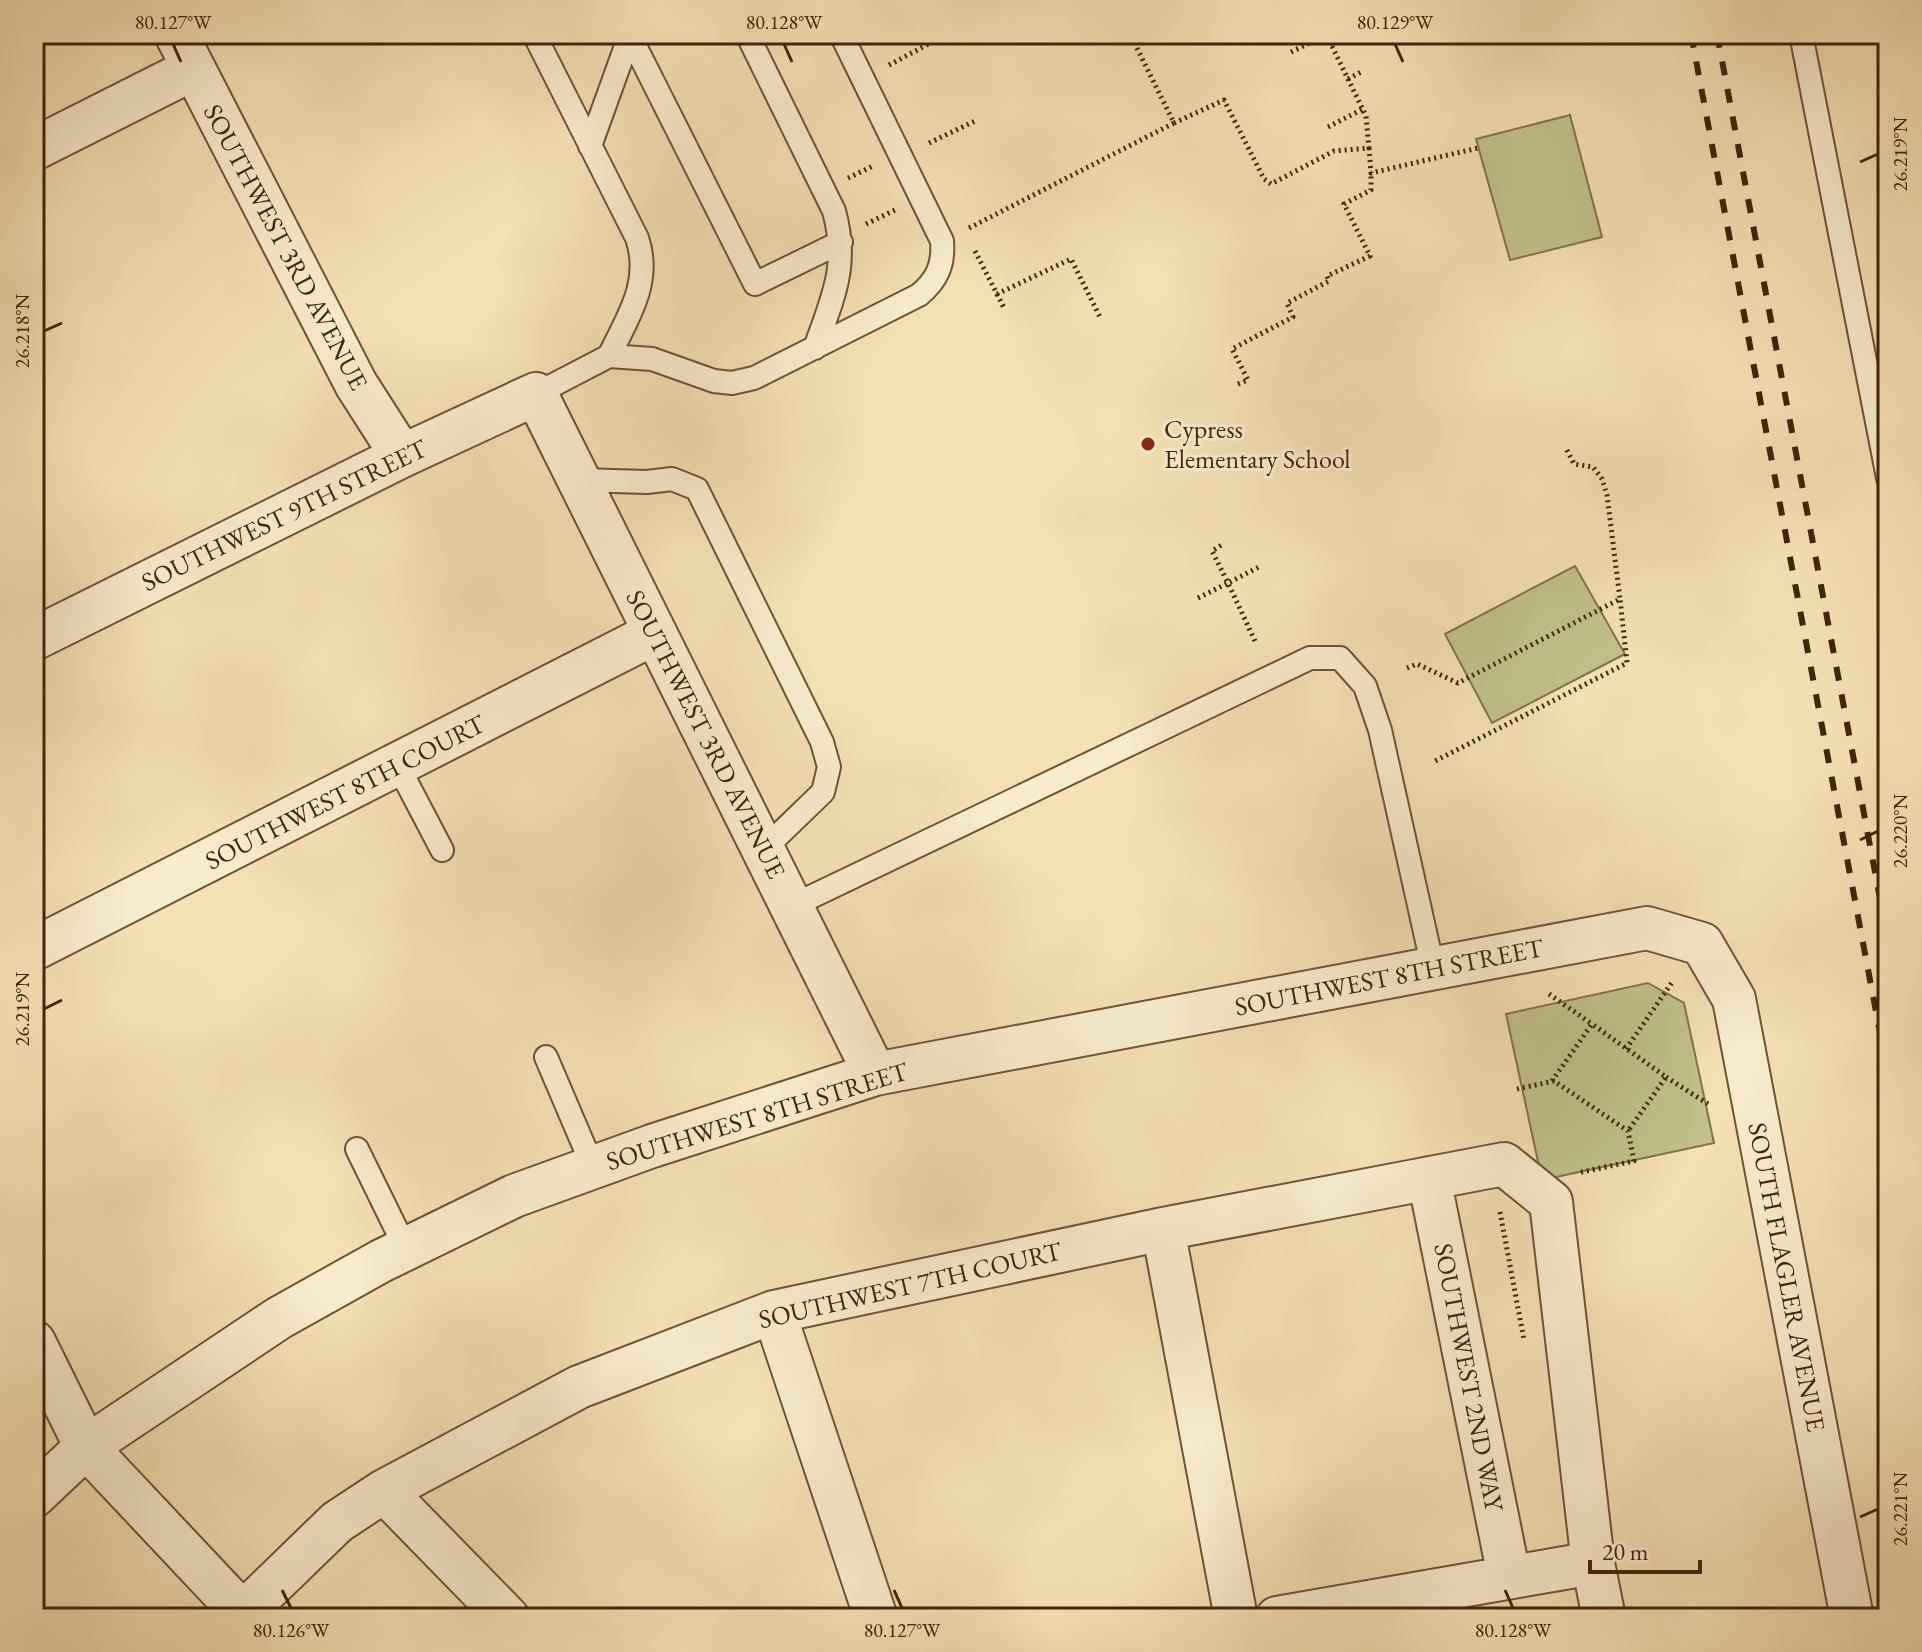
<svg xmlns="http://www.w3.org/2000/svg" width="1922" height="1652" font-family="'EB Garamond',serif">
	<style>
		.green { fill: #c1c189; stroke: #80734a; stroke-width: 2 }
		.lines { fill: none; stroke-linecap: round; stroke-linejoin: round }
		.lane-casing { stroke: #6c5435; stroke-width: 26 }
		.street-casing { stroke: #6c5435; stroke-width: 46 }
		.path { stroke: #3f250b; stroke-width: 5; stroke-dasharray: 2 4; stroke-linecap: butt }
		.lane { stroke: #f8ebce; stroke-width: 22 }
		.street { stroke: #f8ebce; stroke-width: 42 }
		.rail { stroke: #3f250b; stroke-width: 6; stroke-dasharray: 14 14; stroke-linecap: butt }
		.ticks { fill: none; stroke: #3f250b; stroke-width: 3 }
		.poi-dot { fill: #8f2418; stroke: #f8ebce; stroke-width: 3 }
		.labels { text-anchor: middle; stroke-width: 6; stroke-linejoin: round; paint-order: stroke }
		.street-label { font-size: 26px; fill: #3f250b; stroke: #f8ebce }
		.poi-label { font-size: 26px; fill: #3f250b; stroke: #f8ebce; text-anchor: start }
		.neatline { fill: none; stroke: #3f250b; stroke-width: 3 }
		.ticks-label { font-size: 20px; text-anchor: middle; fill: #3f250b }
	</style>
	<rect width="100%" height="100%" fill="#f4e0b3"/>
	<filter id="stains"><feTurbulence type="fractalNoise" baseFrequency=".0025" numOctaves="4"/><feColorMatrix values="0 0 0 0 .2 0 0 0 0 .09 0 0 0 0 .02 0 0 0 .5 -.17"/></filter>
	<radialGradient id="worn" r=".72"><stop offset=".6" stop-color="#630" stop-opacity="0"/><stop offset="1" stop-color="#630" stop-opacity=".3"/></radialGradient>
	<path class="green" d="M1570 115 1602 237 1510 260 1476 139Z
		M1575 566 1625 654 1492 723 1445 634Z
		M1648 983 1684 1003 1714 1143 1542 1180 1506 1014Z"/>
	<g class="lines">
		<g class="lane-casing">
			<path id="lane" d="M534 34 637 238C652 282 628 317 609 356
				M629 34 755 284 841 242
				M747 34 834 211C849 266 833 297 815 348
				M1801 34 1888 478
				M590 146 630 35
				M536 394 609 356 652 359 714 381 732 383 754 378 919 295C937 280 944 265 942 241L841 34
				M579 480 647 482 672 479 697 489 822 742 829 767 823 792 764 849
				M398 766 442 850
				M792 906 1310 658H1340L1365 686 1380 730 1433 968
				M546 1057 593 1167
				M357 1149 406 1249"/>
		</g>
		<g class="street-casing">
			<path id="street" d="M176 34 356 384 402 456
				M34 149 193 69
				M34 639 402 456 536 394 875 1074
				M34 949 655 633
				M1429 1178 1509 1576
				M1163 1229 1236 1618
				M774 1312 876 1618
				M34 1342 86 1447 247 1618
				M384 1491 508 1618
				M34 1496 86 1447 279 1318 381 1261 514 1196 652 1146 875 1074 1647 928 1702 944 1734 999 1852 1618
				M238 1618 337 1522 384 1491 579 1387 774 1312 1163 1229 1504 1164 1551 1202 1593 1563 1604 1618
				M1277 1618 1593 1563"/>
		</g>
		<path class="path" d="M1330 44 1344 37
			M1291 52 1326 35
			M889 65 938 39
			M1348 79 1361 72
			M1174 123 1224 100 1264 179 1271 184 1334 151 1369 148 1366 116 1326 34
			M1328 127 1363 109
			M929 143 977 120
			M1369 148 1371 173 1478 148
			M848 178 875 165
			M866 224 897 209
			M969 228 1174 123 1130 34
			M975 251 997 294 1071 259 1100 317
			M997 294 1005 310
			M1238 384 1248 380 1232 349 1293 317 1287 303 1329 281 1327 276 1370 256 1344 204 1371 190V173
			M1567 450 1574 464 1593 467 1602 479 1607 495 1620 599
			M1198 598 1228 583 1212 551 1223 544
			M1255 641 1228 583 1259 567
			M1407 668 1417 664 1458 683 1620 599 1627 663 1435 761
			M1549 994 1592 1024
			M1626 1049 1673 981
			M1666 1077 1708 1104
			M1552 1081 1592 1024 1666 1077 1628 1131
			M1517 1089 1554 1081 1628 1131 1634 1161 1577 1173
			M1500 1212 1524 1340"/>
		<use href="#lane" class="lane"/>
		<use href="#street" class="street"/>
		<path class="rail" d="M1691 34 1888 1075
			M1717 34 1888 941"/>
	</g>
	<path class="ticks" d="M173 44 181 62M784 44 792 62M1395 44 1403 62M1860 162 1878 154M44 331 62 323M1860 840 1878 831M44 1009 62 1000M1860 1517 1878 1509M282 1590 291 1608M894 1590 902 1608M1505 1590 1513 1608"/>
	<circle class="poi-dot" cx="1148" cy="444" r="8"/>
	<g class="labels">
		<g class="street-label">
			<text transform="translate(286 247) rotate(62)" y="9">SOUTHWEST 3RD AVENUE</text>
			<text transform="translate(284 515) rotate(-26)" y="9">SOUTHWEST 9TH STREET</text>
			<text transform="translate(706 734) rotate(63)" y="9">SOUTHWEST 3RD AVENUE</text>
			<text transform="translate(345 792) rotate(-27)" y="9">SOUTHWEST 8TH COURT</text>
			<text transform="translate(1389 977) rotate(-11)" y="9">SOUTHWEST 8TH STREET</text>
			<text transform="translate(757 1116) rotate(-17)" y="9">SOUTHWEST 8TH STREET</text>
			<text transform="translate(1787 1277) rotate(79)" y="9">SOUTH FLAGLER AVENUE</text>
			<text transform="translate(910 1285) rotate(-13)" y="9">SOUTHWEST 7TH COURT</text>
			<text transform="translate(1469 1377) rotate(79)" y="9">SOUTHWEST 2ND WAY</text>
		</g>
		<g class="poi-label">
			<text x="1164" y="438">Cypress<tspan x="1164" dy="30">Elementary School</tspan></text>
		</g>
	</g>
	<rect width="1922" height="1652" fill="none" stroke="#f4e0b3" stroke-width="88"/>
	<path d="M1590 1560v12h110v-12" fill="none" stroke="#3f250b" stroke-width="4"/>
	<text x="1602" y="1560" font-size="24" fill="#3f250b" stroke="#f8ebce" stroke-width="6" paint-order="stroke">20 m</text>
	<rect x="44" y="44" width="1834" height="1564" class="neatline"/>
	<g class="ticks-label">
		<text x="173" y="29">80.127°W</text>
		<text x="784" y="29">80.128°W</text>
		<text x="1395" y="29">80.129°W</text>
		<text transform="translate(1900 154) rotate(-90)" y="7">26.219°N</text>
		<text transform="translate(22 331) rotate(-90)" y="7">26.218°N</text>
		<text transform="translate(1900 831) rotate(-90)" y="7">26.220°N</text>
		<text transform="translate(22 1009) rotate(-90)" y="7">26.219°N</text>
		<text transform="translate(1900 1509) rotate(-90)" y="7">26.221°N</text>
		<text x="291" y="1637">80.126°W</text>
		<text x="902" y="1637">80.127°W</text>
		<text x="1513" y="1637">80.128°W</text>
	</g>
	<rect width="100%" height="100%" filter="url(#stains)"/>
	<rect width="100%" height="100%" fill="url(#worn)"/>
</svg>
